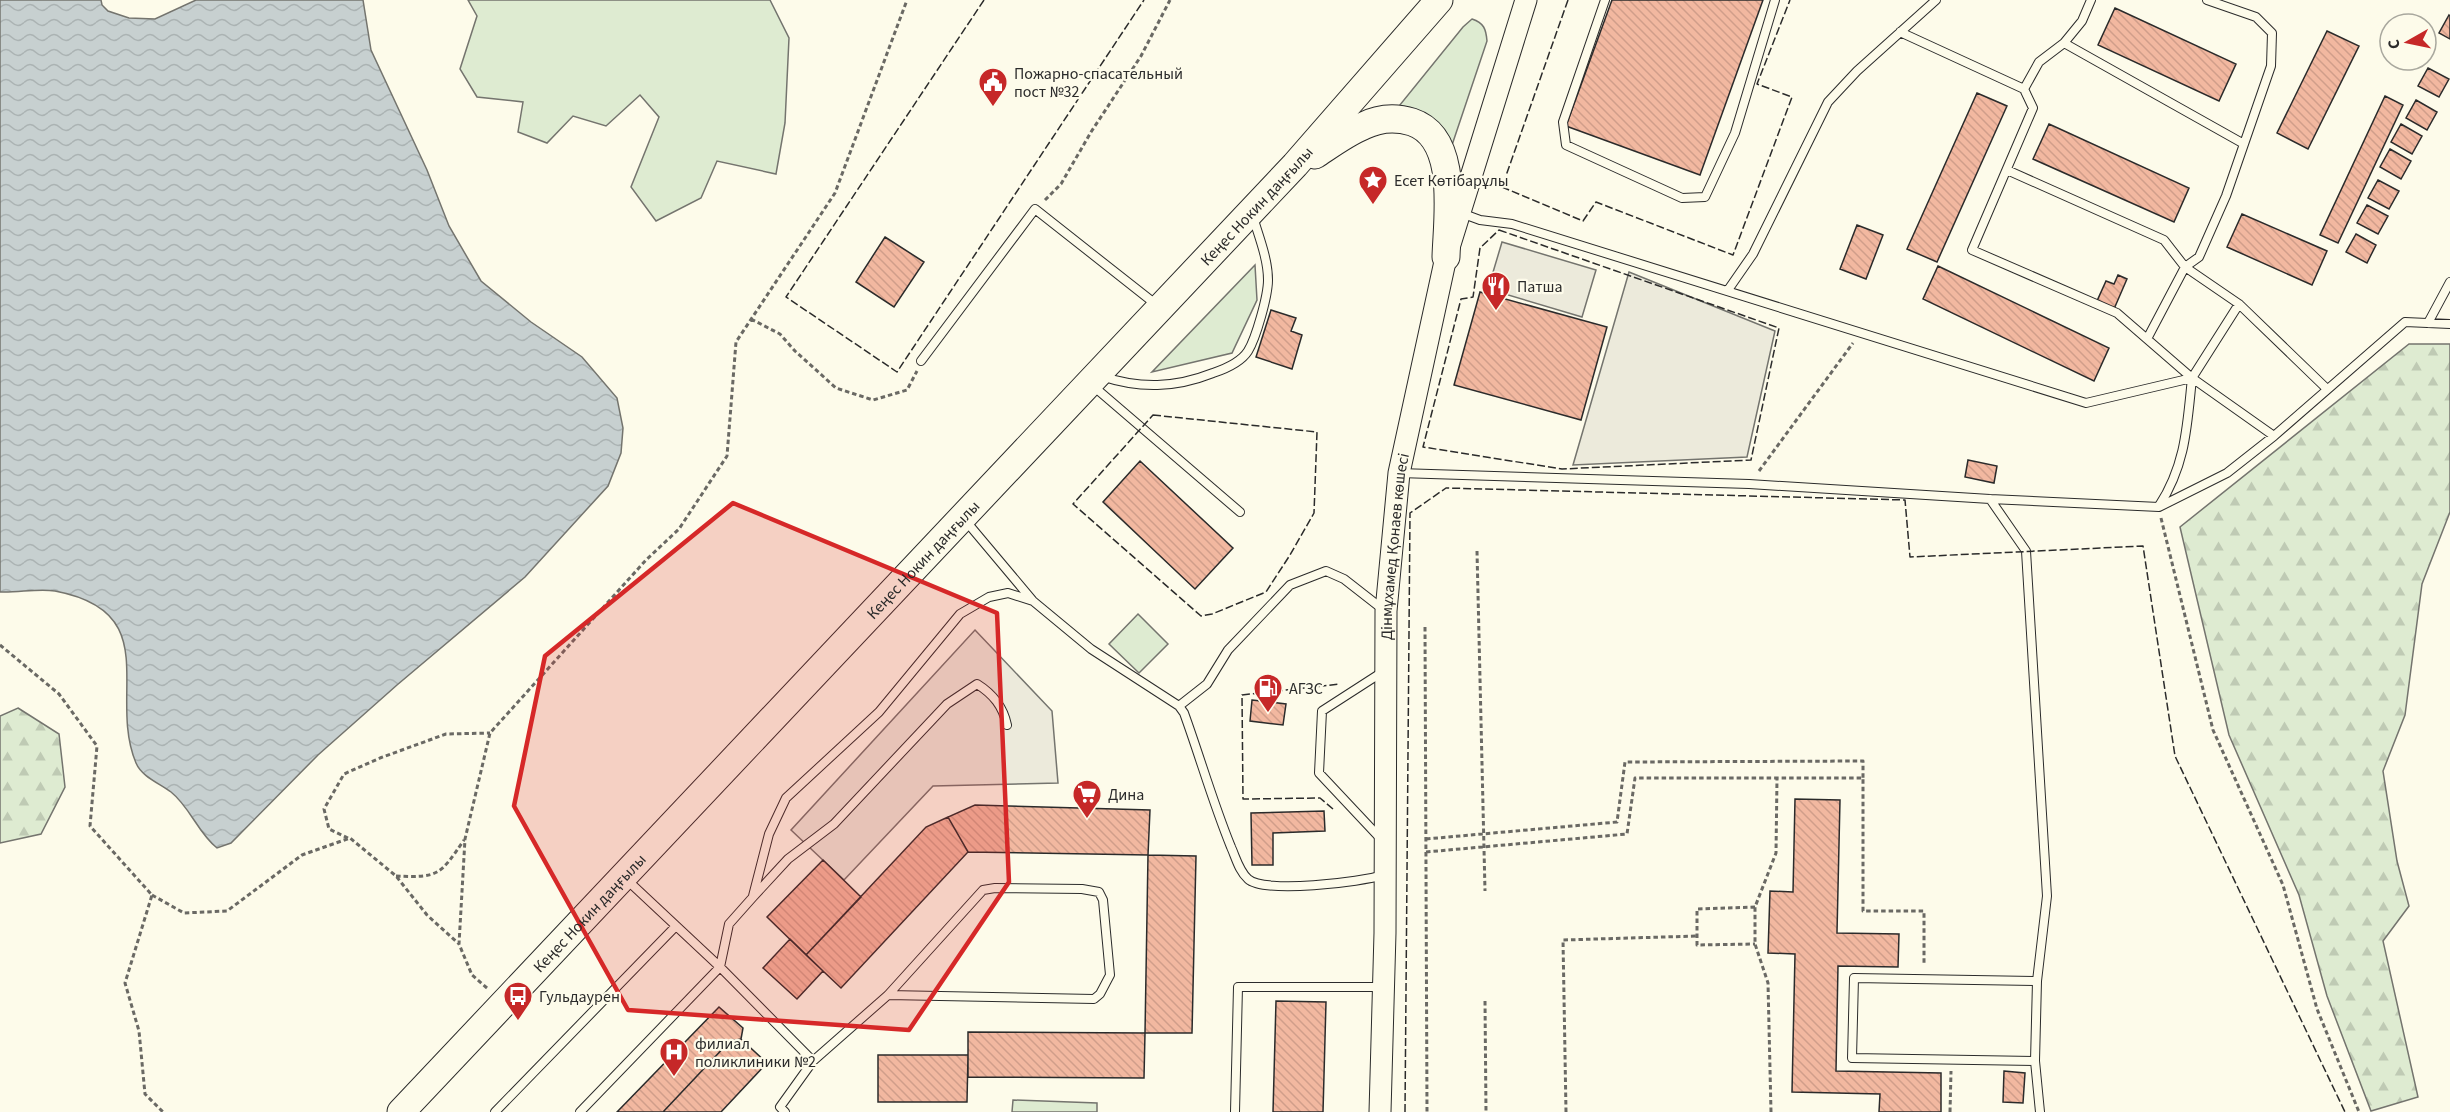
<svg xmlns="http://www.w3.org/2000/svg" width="2450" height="1112" font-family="'Source Sans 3',sans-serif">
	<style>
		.green { fill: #deebd1; stroke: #74746e; stroke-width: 1.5 }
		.forest { fill: url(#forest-firs); stroke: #74746e; stroke-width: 1.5 }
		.parking { fill: #eceadb; stroke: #74746e; stroke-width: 1.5 }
		.water { fill: url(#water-waves); stroke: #74746e; stroke-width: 1.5 }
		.building { fill: url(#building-back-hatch); stroke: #2b2b2b; stroke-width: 1.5 }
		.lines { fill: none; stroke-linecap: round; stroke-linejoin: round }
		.service-casing { stroke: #2b2b2b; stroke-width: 10 }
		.tertiary-casing { stroke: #2b2b2b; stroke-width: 23 }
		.trunk-casing { stroke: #2b2b2b; stroke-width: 29 }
		.path { stroke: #6a6964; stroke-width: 3; stroke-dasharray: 4.5 3; stroke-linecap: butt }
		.service { stroke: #fdfbea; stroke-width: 8 }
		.tertiary { stroke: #fdfbea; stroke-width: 21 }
		.trunk { stroke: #fdfbea; stroke-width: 27 }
		.fence { stroke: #2b2b2b; stroke-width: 1.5; stroke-dasharray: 8 3; stroke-linecap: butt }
		.marked { fill: #d62828; fill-opacity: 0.2; stroke: #d62828; stroke-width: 4.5; stroke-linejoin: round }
		.labels { text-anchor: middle; stroke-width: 4.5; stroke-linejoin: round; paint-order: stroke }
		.poi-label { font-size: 16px; fill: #2b2b2b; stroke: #fdfbea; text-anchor: start }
		.street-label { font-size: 16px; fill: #2b2b2b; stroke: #fdfbea }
	</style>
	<defs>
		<pattern id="forest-firs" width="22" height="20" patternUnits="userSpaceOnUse" patternTransform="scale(1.5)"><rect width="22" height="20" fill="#deebd1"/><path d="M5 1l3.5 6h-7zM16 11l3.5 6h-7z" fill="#bfcab4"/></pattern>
		<pattern id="water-waves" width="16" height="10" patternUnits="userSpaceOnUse" patternTransform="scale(1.5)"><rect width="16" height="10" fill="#c7d0d0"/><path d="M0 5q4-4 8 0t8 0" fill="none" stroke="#abb3b3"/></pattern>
		<pattern id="building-back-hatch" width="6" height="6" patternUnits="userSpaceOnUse" patternTransform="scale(1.5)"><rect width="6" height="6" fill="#f2b8a0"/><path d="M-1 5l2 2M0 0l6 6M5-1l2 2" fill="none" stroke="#d09e8a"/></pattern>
	</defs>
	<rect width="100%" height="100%" fill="#fdfbea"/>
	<path class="green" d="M468 0H770L789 38 785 123 776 174 717 161 701 198 656 221 631 187 659 117 640 95 606 126 573 116 547 143 518 132 523 102 477 97 460 69 477 16Z
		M1472 19C1484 23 1486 29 1487 41L1450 151 1395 111 1463 27Z
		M1255 265 1257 300 1232 353 1152 372Z
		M1138 614 1168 644 1139 673 1109 644Z
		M1013 1100 1097 1103V1112H1012Z"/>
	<path class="forest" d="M2409 344H2450V512L2422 584 2405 715 2383 771 2397 861 2409 906 2383 941 2418 1097 2371 1111 2327 996 2299 895 2229 735 2180 527Z
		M18 708 59 734 65 787 41 834 0 843V716Z"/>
	<path class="parking" d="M1502 242 1596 270 1582 317 1488 289Z
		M1629 272 1775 331 1747 457 1573 465Z
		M975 630 1052 711 1058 783 933 786 844 880 791 830Z"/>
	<path class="water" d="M0 0H101L102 5 108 11 129 18 155 19 196 0H363L371 50 427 170 449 226 481 281 531 322 582 357 617 398 623 428 621 453 608 486 525 577 397 685 318 755 231 843 217 848C198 833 190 807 171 792 159 783 142 777 136 763 107 694 166 612 55 591 38 588 18 593 0 592Z"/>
	<path class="building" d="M1612 0H1763L1700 175 1566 126Z
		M2115 8 2236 64 2219 101 2098 45Z
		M2449 15 2450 16V39L2439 33Z
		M2327 31 2359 46 2308 149 2277 133Z
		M2428 68 2449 79 2439 97 2418 86Z
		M1977 93 2007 106 1937 262 1907 249Z
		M2385 96 2403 105 2338 243 2320 235Z
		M2416 100 2437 112 2427 130 2406 118Z
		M2049 124 2189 188 2174 222 2033 159Z
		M2401 124 2422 136 2412 154 2391 142Z
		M2390 149 2411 161 2401 179 2380 167Z
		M2378 180 2399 191 2389 209 2368 198Z
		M2367 205 2388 216 2378 234 2357 223Z
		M2242 214 2327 251 2312 285 2227 247Z
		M1857 225 1883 235 1866 279 1840 269Z
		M2356 234 2376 245 2367 263 2346 252Z
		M885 237 924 262 894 307 856 282Z
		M1938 266 2109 348 2094 381 1923 299Z
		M2118 275 2127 279 2114 309 2097 301 2106 281 2114 284Z
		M1480 292 1607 327 1581 420 1454 385Z
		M1271 310 1296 318 1291 331 1302 335 1292 369 1256 357Z
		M1968 460 1997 466 1994 483 1965 477Z
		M1140 461 1233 548 1195 589 1103 502Z
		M1252 700 1286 704 1283 725 1250 721Z
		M1795 799 1840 800 1837 933 1899 934 1898 967 1838 966 1836 1071 1941 1073V1112H1879L1880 1094 1792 1092 1795 954 1768 953 1770 891 1793 892Z
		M975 805 1150 810 1148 855 968 852 948 817Z
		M1324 811 1325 831 1273 833V865H1252L1251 813Z
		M948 817 968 852 841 988 806 955 926 827Z
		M1148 855 1196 856 1192 1033H1145Z
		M823 860 861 897 806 955 767 917Z
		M790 939 823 971 797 999 763 968Z
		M1276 1001 1326 1002 1323 1112H1273Z
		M719 1007 743 1028 741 1039 730 1041 663 1112H617Z
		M968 1032 1145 1033 1144 1078 968 1077Z
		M741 1039 767 1063 721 1112H663L730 1041Z
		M878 1055H968L967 1102H878Z
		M2004 1071 2025 1073 2023 1103 2003 1102Z"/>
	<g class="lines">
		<g class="service-casing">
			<path id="service" d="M1605 0 1563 122 1566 145 1682 198 1705 197 1735 133 1775 0
				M1900 32 2024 89 2033 108 1972 250 2117 313 2192 378C2187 426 2186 464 2159 506
				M2064 43 2244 144
				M2024 89 2039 62 2064 43 2082 21 2091 0
				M2007 170 2164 240 2185 267 2239 304 2326 388
				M1461 213 1480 220 1512 224 2086 403 2192 378 2274 436
				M1728 290 1753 254 1828 102 1857 71 1936 0
				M2428 323 2450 282
				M2147 339 2185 267 2199 257 2226 196 2271 66 2272 33 2256 17 2207 0
				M921 361 1035 209 1158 306
				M1101 376C1140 389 1175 388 1213 373 1225 369 1241 362 1248 351 1256 338 1268 296 1268 280 1268 259 1259 237 1253 217
				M2192 378 2239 304
				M1092 385 1240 512
				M1399 473 1749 484 1990 499 2159 507 2227 473 2274 436 2405 322 2450 324
				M1990 499 2026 551 2047 896 2037 981 1854 978 1852 1058 2035 1061 2037 981
				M965 520 1033 601 1091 649 1179 706 1184 713C1200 757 1213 803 1231 847 1236 858 1239 871 1248 879 1264 894 1362 882 1383 875
				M1179 706 1207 684 1228 650 1290 585 1326 571 1344 579 1385 611
				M1381 839 1319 773 1322 711 1384 671
				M626 879 720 967 729 924 753 897 788 859 834 824 947 704 977 684C993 694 1003 706 1007 725
				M753 896 769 834 786 798 879 712 960 614 989 597 1008 593 1033 601
				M813 1061 888 995 983 890 995 888 1082 889 1099 892 1103 900 1110 975 1100 994 1094 999 888 995
				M2035 1061 2040 1112
				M495 1112 676 926
				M580 1112 720 967 813 1061 780 1107 785 1112
				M1235 1112 1238 987H1382"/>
		</g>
		<g class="tertiary-casing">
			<g id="tertiary">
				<path id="s1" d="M1380 1112 1385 933 1386 611 1399 473 1446 257 1526 0"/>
			</g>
		</g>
		<g class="trunk-casing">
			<g id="trunk">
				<path d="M1315 155C1330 145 1346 133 1363 126 1379 118 1396 117 1412 122 1460 138 1447 218 1446 257"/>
				<path id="s2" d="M401 1112 1295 165 1439 0"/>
			</g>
		</g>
		<path class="path" d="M1045 200 1061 184 1091 132 1141 56 1170 0
			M751 319 780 334 795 351 836 388 873 400 907 390 917 371
			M1759 471 1853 343
			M2161 518 2213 730 2283 885 2317 1009 2359 1112
			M1477 551 1485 891
			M1425 627 1427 1112
			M0 645 59 694 97 746 90 826 152 895 125 983 139 1031 145 1094 163 1112
			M348 838 329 829 324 809 344 774 380 758 446 734 490 733
			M1426 839 1617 822 1625 762 1863 761V778
			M1426 852 1627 834 1635 778H1863V911H1924V965
			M396 876C439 878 440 875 464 840
			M152 895 184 913 227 911 302 855 350 838 396 876 427 915 459 944
			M1755 907 1697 909V945L1755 944
			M487 988 472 975 459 944 465 839 490 733 646 560 679 529 727 456 736 342 835 193 907 0
			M1485 1001 1486 1112
			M1566 1112 1563 940 1697 936
			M1771 1112 1768 983 1755 944V907L1776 853 1777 778
			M1950 1112 1951 1071"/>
		<use href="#service" class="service"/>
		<use href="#tertiary" class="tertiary"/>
		<use href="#trunk" class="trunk"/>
		<path class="fence" d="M984 0 786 297 897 372 1144 0
			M1568 0 1502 187 1583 221 1596 202 1733 255 1792 97 1757 84 1790 0
			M1499 230 1779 328 1751 460 1562 469 1423 447 1461 299 1473 297 1480 248Z
			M1153 415 1317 432 1314 513 1290 555 1266 592 1212 614 1201 616 1073 504Z
			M1333 809 1320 798 1243 799 1242 695 1340 684
			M1405 1112 1410 513 1446 488 1905 500 1910 557 2143 546 2175 756 2345 1112"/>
	</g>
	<path class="marked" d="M733 503 997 613 1009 882 909 1030 628 1010 514 806 545 656Z"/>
	<defs>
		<g id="civic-pin" transform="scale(1.5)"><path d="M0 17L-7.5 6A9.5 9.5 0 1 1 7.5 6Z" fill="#c62828" stroke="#fdfbea"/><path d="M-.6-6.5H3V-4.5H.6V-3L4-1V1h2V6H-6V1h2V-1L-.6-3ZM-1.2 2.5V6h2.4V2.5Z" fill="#fff"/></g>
		<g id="sight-pin" transform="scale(1.5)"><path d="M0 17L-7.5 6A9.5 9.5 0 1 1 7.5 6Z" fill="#c62828" stroke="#fdfbea"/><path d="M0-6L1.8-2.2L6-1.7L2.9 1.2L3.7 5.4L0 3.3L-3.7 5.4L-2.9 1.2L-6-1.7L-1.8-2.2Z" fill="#fff"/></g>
		<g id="restaurant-pin" transform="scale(1.5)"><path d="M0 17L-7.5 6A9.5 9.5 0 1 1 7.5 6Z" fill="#c62828" stroke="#fdfbea"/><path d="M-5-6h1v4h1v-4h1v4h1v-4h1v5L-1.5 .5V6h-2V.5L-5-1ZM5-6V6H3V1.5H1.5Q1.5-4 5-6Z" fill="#fff"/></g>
		<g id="fuel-pin" transform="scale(1.5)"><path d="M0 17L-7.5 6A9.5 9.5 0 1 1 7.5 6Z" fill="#c62828" stroke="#fdfbea"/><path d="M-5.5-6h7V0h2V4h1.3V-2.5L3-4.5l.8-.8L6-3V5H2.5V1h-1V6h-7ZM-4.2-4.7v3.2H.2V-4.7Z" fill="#fff"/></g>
		<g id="supermarket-pin" transform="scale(1.5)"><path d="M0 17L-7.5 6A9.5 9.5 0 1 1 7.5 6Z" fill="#c62828" stroke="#fdfbea"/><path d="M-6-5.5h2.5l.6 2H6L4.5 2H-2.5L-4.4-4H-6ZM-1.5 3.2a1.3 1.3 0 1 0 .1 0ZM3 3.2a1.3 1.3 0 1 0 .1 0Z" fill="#fff"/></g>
		<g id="bus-pin" transform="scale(1.5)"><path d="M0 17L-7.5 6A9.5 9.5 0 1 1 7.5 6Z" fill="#c62828" stroke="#fdfbea"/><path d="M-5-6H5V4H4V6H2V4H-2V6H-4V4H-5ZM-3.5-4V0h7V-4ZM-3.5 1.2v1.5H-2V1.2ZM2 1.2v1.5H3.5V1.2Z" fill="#fff"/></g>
		<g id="hospital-pin" transform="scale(1.5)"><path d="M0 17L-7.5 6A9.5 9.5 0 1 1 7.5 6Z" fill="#c62828" stroke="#fdfbea"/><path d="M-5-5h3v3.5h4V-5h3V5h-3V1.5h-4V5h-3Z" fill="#fff"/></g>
	</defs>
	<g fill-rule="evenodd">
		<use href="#civic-pin" x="993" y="82"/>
		<use href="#sight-pin" x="1373" y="180"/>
		<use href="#restaurant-pin" x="1496" y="286"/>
		<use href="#fuel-pin" x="1268" y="688"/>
		<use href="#supermarket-pin" x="1087" y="794"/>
		<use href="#bus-pin" x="518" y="996"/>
		<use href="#hospital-pin" x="674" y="1052"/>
	</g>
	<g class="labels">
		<g class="poi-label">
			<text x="1014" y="79">Пожарно-спасательный<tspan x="1014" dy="18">пост №32</tspan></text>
			<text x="1394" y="186">Есет Көтібарұлы</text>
			<text x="1517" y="292">Патша</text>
			<text x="1289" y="694">АГЗС</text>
			<text x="1108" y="800">Дина</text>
			<text x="539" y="1002">Гульдаурен</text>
			<text x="695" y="1049">филиал<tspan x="695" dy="18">поликлиники №2</tspan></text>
		</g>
		<g class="street-label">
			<text dy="6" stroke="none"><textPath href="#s2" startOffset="1246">Кеңес Нокин даңғылы</textPath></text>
			<text dy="6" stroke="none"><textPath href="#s1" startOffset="566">Дінмұхамед Қонаев көшесі</textPath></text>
			<text dy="6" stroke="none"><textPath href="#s2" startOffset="760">Кеңес Нокин даңғылы</textPath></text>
			<text dy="6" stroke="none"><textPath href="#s2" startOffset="274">Кеңес Нокин даңғылы</textPath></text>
		</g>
	</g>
	<g transform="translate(2408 42) rotate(261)"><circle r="28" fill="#fdfbea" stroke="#a9a89e" stroke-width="1.5"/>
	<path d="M0-4.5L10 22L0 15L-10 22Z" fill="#c62828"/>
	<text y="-9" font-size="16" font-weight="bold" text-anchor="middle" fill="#2b2b2b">С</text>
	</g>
</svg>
